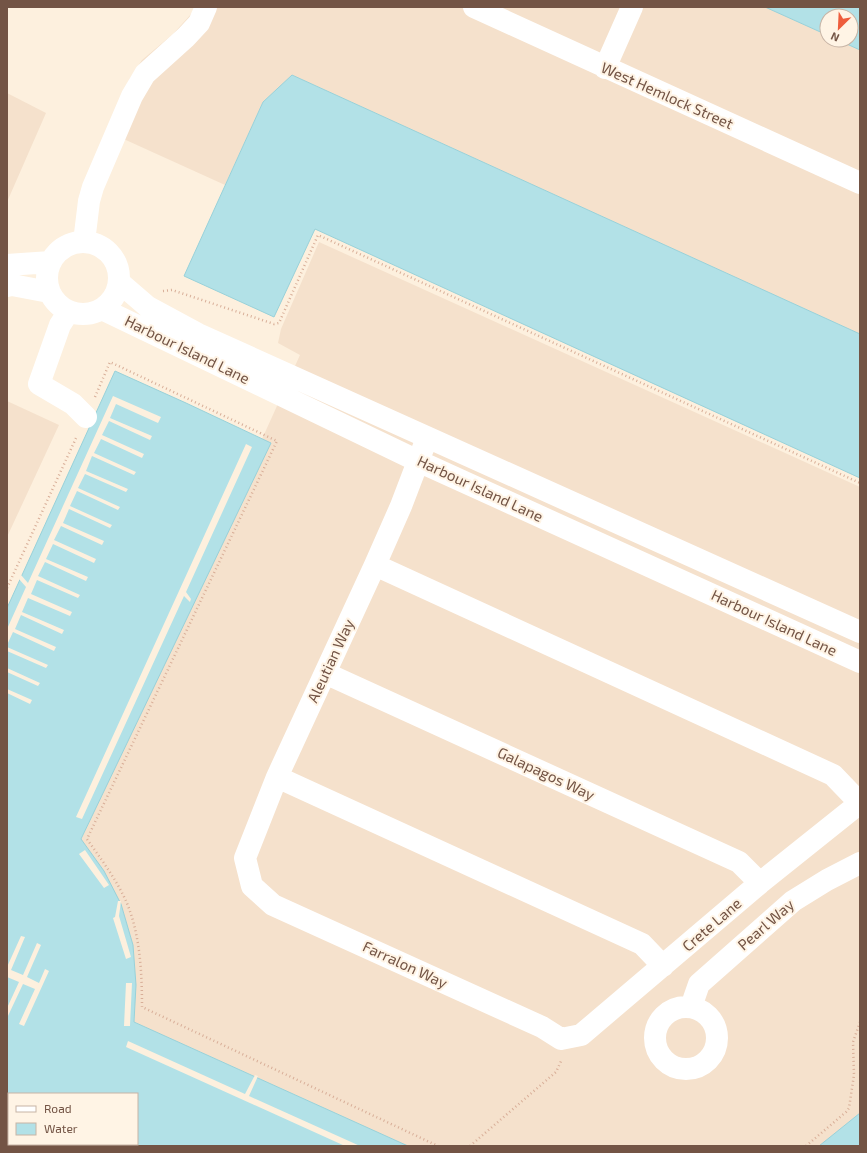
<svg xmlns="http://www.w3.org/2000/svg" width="867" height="1153" font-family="'Exo 2',sans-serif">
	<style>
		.residential { fill: #f5e1cc }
		.water { fill: #b2e1e7; stroke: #98d1d9; fill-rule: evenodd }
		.pier { fill: #fdf0de }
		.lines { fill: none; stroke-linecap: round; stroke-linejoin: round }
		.path { stroke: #d8ae98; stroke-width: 2.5; stroke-dasharray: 1 3; stroke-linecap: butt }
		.minor { stroke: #fff; stroke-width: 22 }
		.labels { text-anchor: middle; stroke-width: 4; stroke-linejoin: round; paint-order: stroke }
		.street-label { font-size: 15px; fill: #735445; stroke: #fff4e5 }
	</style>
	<rect width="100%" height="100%" fill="#fdf0de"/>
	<path class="residential" d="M195 7H765L827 35V40H838L860 50V334L292 75 263 102 225 185 106 131 130 78 142 60 173 34 192 13Z
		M7 93 46 113 7 202Z
		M319 242 860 487V1113L819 1146H408L134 1022 136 985 133 945 121 904 81 840 300 355 278 343 281 329Z
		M7 401 59 425 7 537Z"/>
	<path class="water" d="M765 7H860V50L838 40H851V16H827V35Z
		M292 75 860 334V478L315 229 274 317 184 276 263 102Z
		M115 371 186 403 271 443 81 839 104 871 121 904 133 945 136 985 134 1022 408 1146H7V608ZM9 1094H137V1144H9Z
		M860 1113V1146H819Z"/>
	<path class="pier" d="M113 396 161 417 158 423 116 404 110 418 152 436 150 440 109 421 102 435 144 454 142 458 101 439 94 453 136 472 134 475 92 456 86 471 128 489 126 492 85 474 78 488 120 507 118 510 77 491 70 506 112 525 110 528 69 509 63 523 104 541 102 545 61 526 54 540 96 559 94 563 53 544 46 559 88 577 86 581 45 562 38 576 80 595 78 598 37 580 31 594 72 612 70 616 28 598 22 612 64 630 62 634 21 615 15 629 56 647 54 651 13 632 7 645V629L26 587 19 579 21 575 28 583Z
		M246 444 252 447 186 592 191 599 190 602 184 596 82 819 76 817Z
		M7 647 48 665 46 668 7 651Z
		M7 668 40 683 38 686 7 672Z
		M7 689 32 700 30 704 7 693Z
		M85 850 109 885 104 888 79 854Z
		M118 901H121L119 916 131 957 126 959 113 918 115 917Z
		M21 936 25 937 11 970 23 975 37 943 41 945 27 977 39 983 45 969 49 971 24 1026 19 1024 35 989 23 984 7 1018V1008L19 982 7 977V967Z
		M126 983H132L130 1026H124Z
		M128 1041 245 1094 255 1075 258 1076 249 1096 360 1146H345L126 1047Z"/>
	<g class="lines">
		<path class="path" d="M163 291 172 290 274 324 279 323 318 235 860 483
			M95 397 110 362 277 441 87 839C101 859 116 879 126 901 140 933 142 972 142 1007L438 1146
			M7 588 77 436
			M470 1146 556 1072 562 1059
			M806 1146 846 1112 849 1108 854 1075 853 1042 860 1022"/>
		<path class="minor" d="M474 7 860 183
			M605 68 632 7
			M84 242 89 201 93 187 132 96 145 74 186 37 199 23 206 7
			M47 278a36 36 0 1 1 72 0a36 36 0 1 1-72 0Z
			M7 265 51 262
			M119 282 148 307 198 334 860 632
			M7 286 12 285 49 292
			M102 309 418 461 860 662
			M69 311 60 325 39 384 73 404 86 417
			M427 438 401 506 375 565 277 777 245 858 252 886 273 905 542 1027 561 1039 581 1035 760 883 860 803
			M375 565 833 775 860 803
			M325 673 739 862 760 883
			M277 777 642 944 663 966
			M655 1038a31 31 0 1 1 62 0a31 31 0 1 1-62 0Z
			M691 1007 699 984 793 901 827 880 860 863"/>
	</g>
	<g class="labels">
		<g class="street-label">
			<text transform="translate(667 96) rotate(24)" y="5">West Hemlock Street</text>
			<text transform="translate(187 350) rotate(26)" y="5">Harbour Island Lane</text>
			<text transform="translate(480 489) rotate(25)" y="5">Harbour Island Lane</text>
			<text transform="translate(774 623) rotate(25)" y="5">Harbour Island Lane</text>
			<text transform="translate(331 661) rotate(-65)" y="5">Aleutian Way</text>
			<text transform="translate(546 774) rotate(25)" y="5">Galapagos Way</text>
			<text transform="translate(712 925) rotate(-41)" y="5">Crete Lane</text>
			<text transform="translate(766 925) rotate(-41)" y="5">Pearl Way</text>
			<text transform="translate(405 965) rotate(25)" y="5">Farralon Way</text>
		</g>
	</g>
	<rect width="867" height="1153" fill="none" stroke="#735445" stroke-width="16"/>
	<rect x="8" y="1093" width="130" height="52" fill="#fff4e5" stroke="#c7b4a5"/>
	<rect x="16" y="1106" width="20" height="6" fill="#ffffff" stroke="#c7b4a5"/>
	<text x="44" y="1113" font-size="12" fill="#735445">Road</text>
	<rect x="16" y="1123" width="20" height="12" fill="#b2e1e7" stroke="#c7b4a5"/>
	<text x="44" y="1133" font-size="12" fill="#735445">Water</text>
	<g transform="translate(839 28) rotate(204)"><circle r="19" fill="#fff4e5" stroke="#c7b4a5"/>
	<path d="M0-3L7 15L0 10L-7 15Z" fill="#ee5d3c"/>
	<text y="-6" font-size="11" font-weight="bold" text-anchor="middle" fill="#735445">N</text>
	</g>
</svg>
